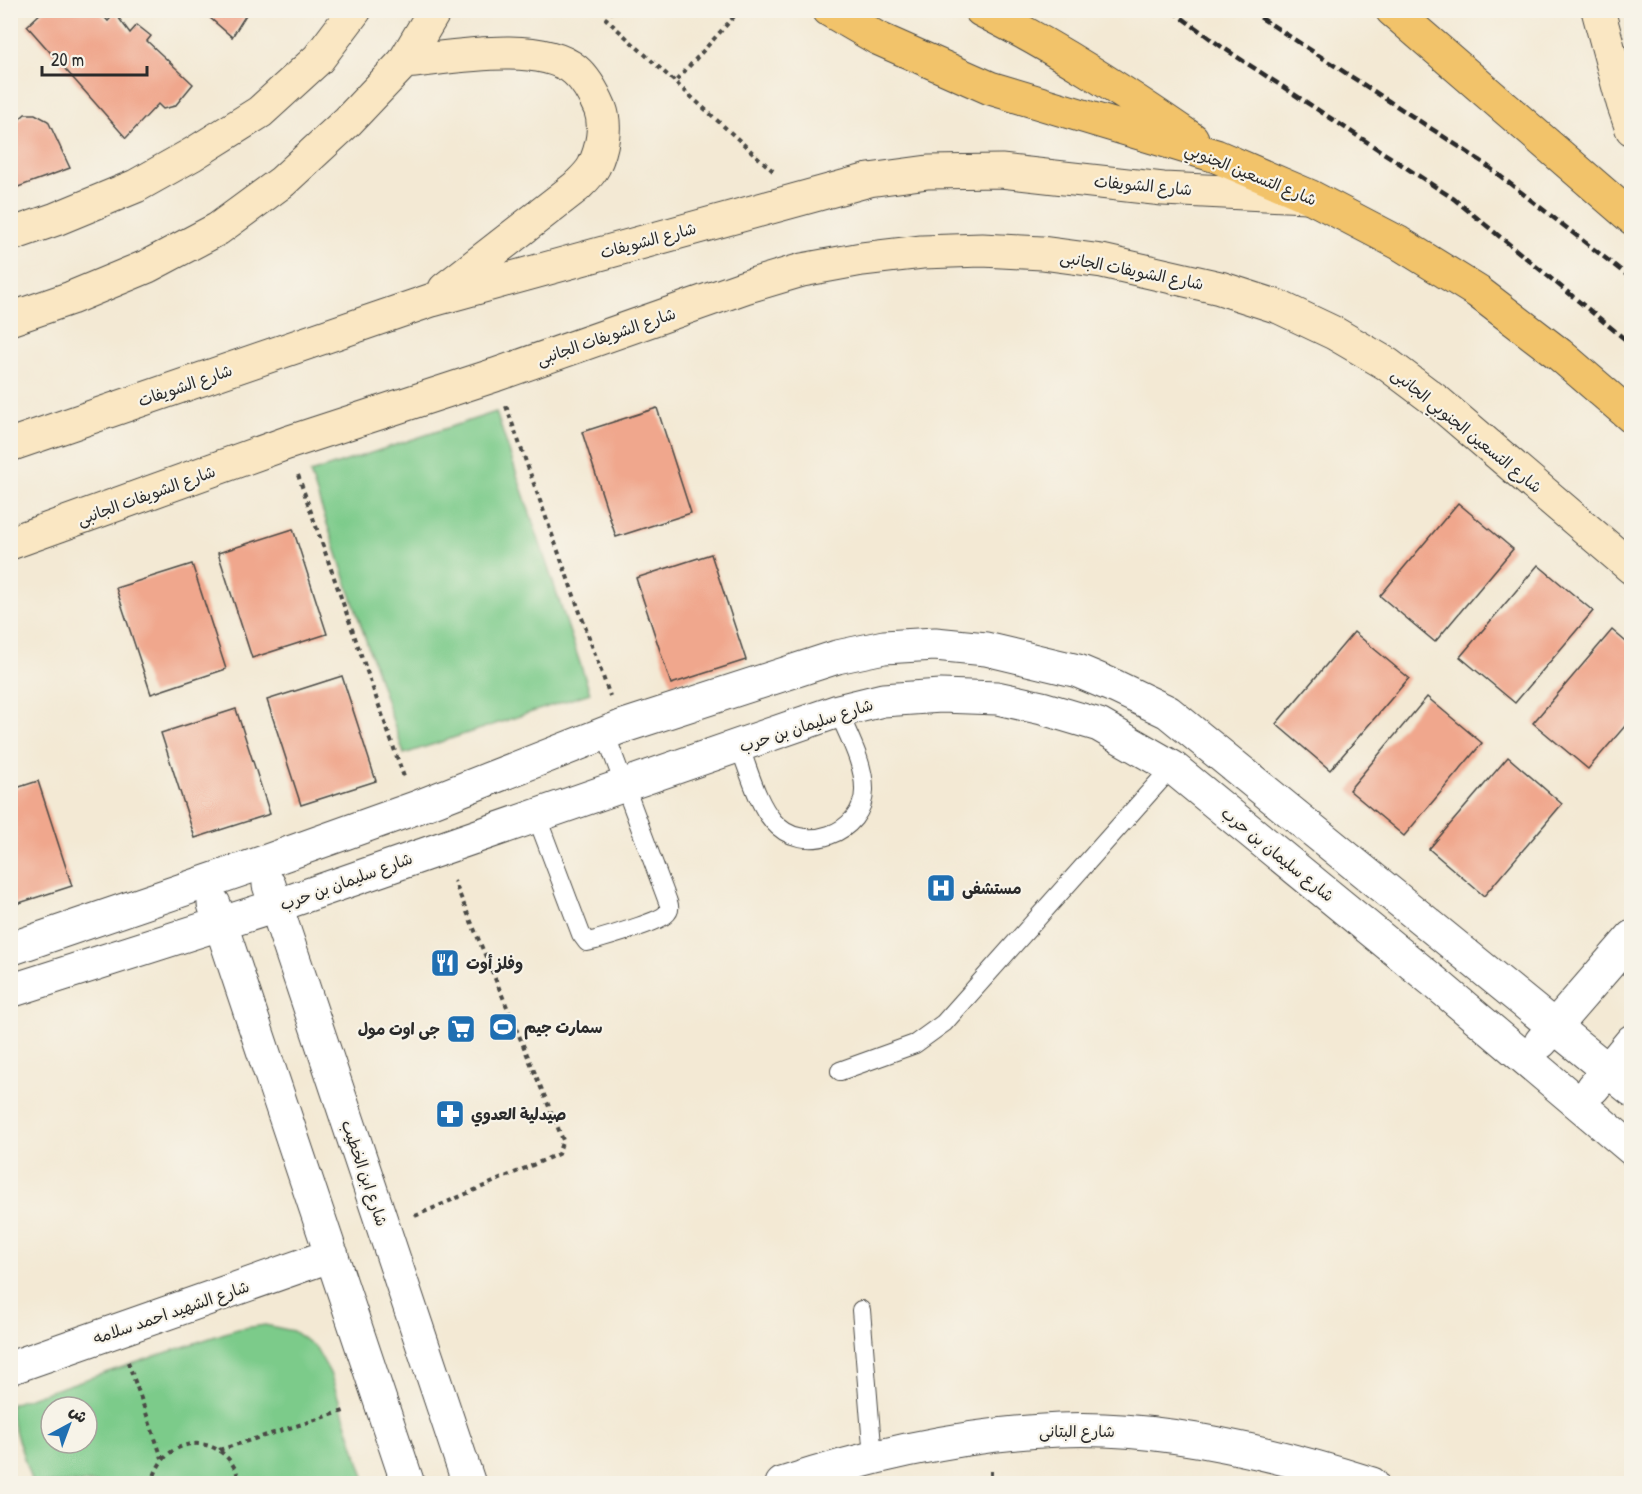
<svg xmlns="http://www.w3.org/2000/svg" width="1642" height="1494" font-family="'Patrick Hand','Playpen Sans Arabic',sans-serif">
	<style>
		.green { fill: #7ccb8a; stroke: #547b5a; stroke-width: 1.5; fill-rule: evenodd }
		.building { fill: #f0a78d }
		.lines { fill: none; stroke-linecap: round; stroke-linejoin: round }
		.lane-casing { stroke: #494844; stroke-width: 20 }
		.street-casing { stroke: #494844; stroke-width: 35 }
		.secondary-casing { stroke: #494844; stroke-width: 35 }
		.highway-casing { stroke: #494844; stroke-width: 35 }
		.path { stroke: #494844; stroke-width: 4; stroke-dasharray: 4.5 4.5; stroke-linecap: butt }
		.lane { stroke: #fff; stroke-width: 18 }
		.street { stroke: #fff; stroke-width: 33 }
		.secondary { stroke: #fae7c3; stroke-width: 33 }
		.highway { stroke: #f2c36a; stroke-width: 33 }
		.rail { stroke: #2b2b2b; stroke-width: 4.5; stroke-dasharray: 9 4.5; stroke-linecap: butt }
		.labels { text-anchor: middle; stroke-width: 4.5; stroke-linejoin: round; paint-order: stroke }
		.street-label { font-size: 16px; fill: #2b2b2b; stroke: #f7f3e8 }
		.poi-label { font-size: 16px; font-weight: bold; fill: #2b2b2b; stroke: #f7f3e8; text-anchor: start }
	</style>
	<rect width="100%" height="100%" fill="#f7f3e8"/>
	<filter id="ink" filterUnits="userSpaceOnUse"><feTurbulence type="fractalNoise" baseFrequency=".0167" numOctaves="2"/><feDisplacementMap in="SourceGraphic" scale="12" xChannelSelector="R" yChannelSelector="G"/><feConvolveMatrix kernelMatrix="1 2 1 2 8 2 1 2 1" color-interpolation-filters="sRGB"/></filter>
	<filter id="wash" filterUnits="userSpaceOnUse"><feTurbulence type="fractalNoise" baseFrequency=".008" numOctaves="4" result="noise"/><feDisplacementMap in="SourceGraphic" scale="24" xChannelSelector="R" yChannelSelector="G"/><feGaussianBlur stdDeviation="1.35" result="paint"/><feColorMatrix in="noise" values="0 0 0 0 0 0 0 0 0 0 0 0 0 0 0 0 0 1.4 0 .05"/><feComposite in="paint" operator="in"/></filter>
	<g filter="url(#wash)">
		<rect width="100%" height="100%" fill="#f3e9d4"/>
		<path class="green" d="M496 412 590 693 404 754 310 473Z
			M265 1325 293 1331 316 1348 330 1373 366 1483H32L11 1418V1404L237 1329ZM51 1407H87V1443H51Z"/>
		<g id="blocks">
			<path class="building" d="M44 10H98L108 21 115 13 130 33 137 25 151 36 147 41 193 84 175 106 163 109 158 104 126 138 27 26Z
				M201 10H249L232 37Z
				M25 114H35L48 121 70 168 10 190V122L12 126Z
				M657 408 691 513 616 537 582 432Z
				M1458 503 1513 549 1435 642 1380 596Z
				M293 529 327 634 252 658 218 553Z
				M711 554 746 660 671 684 636 578Z
				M192 564 226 669 151 694 116 588Z
				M1538 565 1593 611 1515 703 1460 657Z
				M1612 630 1632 647V718L1588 769 1533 723Z
				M1354 632 1409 678 1330 770 1276 724Z
				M342 676 376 781 301 805 267 700Z
				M1427 697 1482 743 1404 836 1349 790Z
				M236 709 270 814 195 838 161 733Z
				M1508 757 1562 804 1484 896 1429 849Z
				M38 781 72 886 10 906V790Z"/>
		</g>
	</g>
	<g filter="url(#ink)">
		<use href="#blocks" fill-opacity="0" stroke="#494844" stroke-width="1.5"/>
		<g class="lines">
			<g class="lane-casing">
				<path id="lane" d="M739 746C749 770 756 801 773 821 801 856 865 834 864 789 864 763 848 735 838 711
					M536 815 581 934 587 942 596 940C610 936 657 922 665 915 670 911 670 907 668 902L605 733
					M840 1071 915 1044 944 1023 1172 767
					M861 1310 873 1458"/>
			</g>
			<g class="street-casing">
				<path id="street" d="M269 885 469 1484
					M214 904 408 1484
					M10 949 261 863 415 808 621 727 837 657 884 647 935 644 986 649 1078 671 1116 687 1168 712 1632 1090
					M10 991 276 906 838 711 883 700 941 696 997 698 1042 708 1099 725 1172 767 1437 984 1632 1149
					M1541 1042 1632 937
					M1593 1088 1632 1041
					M10 1368 332 1255
					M782 1484C871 1455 965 1434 1059 1430 1161 1425 1275 1453 1372 1484"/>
			</g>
			<g class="secondary-casing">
				<path id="secondary" d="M1598 10 1623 103 1632 129
					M404 62C449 58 539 40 575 70 587 80 594 94 600 108 607 126 602 149 594 166 590 174 582 181 576 187L445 289
					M10 235 56 219 136 186 193 154 260 112 318 59 355 10
					M10 319 71 298 148 266 218 229 282 182 348 121 404 62 435 10
					M10 445 432 300 869 180 928 172 1001 171 1163 189 1307 196
					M10 543 287 443 495 375 745 287 802 270 862 259 922 252 982 250 1042 253 1102 261 1220 288 1279 307 1334 333 1387 364 1439 403 1632 568"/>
			</g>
			<g class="highway-casing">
				<path id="highway" d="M829 10 877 38 990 88 1216 156 1309 196 1399 243 1478 292 1559 354 1632 417
					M981 10C1055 47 1124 92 1192 139
					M1392 10 1632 218"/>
			</g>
			<path class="path" d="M613 10 606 19 675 82
				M740 10 675 82 773 171
				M506 406 610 696
				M298 475 404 777
				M415 1216 558 1154 563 1140 454 881
				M128 1362 162 1458
				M219 1450 347 1410
				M991 1471V1484
				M10 1475 13 1484
				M152 1484C163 1430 230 1431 240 1484"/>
			<use href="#lane" class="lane"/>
			<use href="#street" class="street"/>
			<use href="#secondary" class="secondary"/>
			<use href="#highway" class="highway"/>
			<path class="rail" d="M1171 10 1222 47 1454 199 1632 345
				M1249 10 1481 161 1632 279"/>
		</g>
	</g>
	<defs>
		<g id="hospital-square" transform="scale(1.5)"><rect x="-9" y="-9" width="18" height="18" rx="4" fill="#1f6fb2" stroke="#f7f3e8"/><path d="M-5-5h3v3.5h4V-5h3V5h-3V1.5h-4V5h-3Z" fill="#fff"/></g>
		<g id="restaurant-square" transform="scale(1.5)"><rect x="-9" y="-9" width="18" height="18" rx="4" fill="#1f6fb2" stroke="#f7f3e8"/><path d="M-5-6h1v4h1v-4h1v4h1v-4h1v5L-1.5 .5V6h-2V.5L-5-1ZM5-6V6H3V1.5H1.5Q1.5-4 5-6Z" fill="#fff"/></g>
		<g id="stadium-square" transform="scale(1.5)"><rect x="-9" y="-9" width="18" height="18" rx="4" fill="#1f6fb2" stroke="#f7f3e8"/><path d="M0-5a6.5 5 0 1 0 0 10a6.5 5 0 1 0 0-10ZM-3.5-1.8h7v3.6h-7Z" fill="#fff"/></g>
		<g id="supermarket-square" transform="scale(1.5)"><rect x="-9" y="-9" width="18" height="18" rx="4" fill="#1f6fb2" stroke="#f7f3e8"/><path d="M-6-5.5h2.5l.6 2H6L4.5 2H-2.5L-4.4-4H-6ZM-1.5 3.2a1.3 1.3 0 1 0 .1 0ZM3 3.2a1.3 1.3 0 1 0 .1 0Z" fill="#fff"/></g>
		<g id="pharmacy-square" transform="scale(1.5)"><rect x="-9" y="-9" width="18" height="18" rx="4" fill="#1f6fb2" stroke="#f7f3e8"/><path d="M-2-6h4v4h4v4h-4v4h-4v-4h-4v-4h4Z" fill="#fff"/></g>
	</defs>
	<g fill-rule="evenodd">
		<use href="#hospital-square" x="941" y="888"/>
		<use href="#restaurant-square" x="445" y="963"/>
		<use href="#stadium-square" x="503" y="1027"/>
		<use href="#supermarket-square" x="461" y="1029"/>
		<use href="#pharmacy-square" x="450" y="1114"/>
	</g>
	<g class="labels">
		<g class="street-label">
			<text transform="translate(1251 174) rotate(22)" y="6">شارع التسعين الجنوبي</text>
			<text transform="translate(1143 185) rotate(5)" y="6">شارع الشويفات</text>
			<text transform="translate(648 240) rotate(-15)" y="6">شارع الشويفات</text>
			<text transform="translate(1132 270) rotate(11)" y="6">شارع الشويفات الجانبى</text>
			<text transform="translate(606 336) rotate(-19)" y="6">شارع الشويفات الجانبى</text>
			<text transform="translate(185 385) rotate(-19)" y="6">شارع الشويفات</text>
			<text transform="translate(1467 430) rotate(39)" y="6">شارع التسعين الجنوبي الجانبى</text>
			<text transform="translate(146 495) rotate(-20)" y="6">شارع الشويفات الجانبى</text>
			<text transform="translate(806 725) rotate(-18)" y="6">شارع سليمان بن حرب</text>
			<text transform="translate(1278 854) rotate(39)" y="6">شارع سليمان بن حرب</text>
			<text transform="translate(346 881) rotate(-20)" y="6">شارع سليمان بن حرب</text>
			<text transform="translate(365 1173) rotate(71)" y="6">شارع ابن الخطيب</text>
			<text transform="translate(171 1312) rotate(-19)" y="6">شارع الشهيد احمد سلامه</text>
			<text x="1077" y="1437">شارع البتانى</text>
		</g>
		<g class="poi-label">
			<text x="962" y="894">مستشفى</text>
			<text x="466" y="969">وفلز أوت</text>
			<text x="524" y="1033">سمارت جيم</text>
			<text x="440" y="1035" text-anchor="end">جى اوت مول</text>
			<text x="471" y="1120">صيدلية العدوي</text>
		</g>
	</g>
	<rect width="1642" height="1494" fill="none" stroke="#f7f3e8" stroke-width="36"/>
	<g transform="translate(69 1425) rotate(41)"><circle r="28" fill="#f7f3e8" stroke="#a5a39c" stroke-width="1.5"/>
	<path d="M0-4.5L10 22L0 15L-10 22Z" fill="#1f6fb2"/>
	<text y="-9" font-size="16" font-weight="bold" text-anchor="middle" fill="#2b2b2b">ش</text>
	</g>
	<path d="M42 66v9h105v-9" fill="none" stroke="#2b2b2b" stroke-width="3"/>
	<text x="51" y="66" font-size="18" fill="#2b2b2b" stroke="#f7f3e8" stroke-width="4.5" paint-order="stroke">20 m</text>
</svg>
